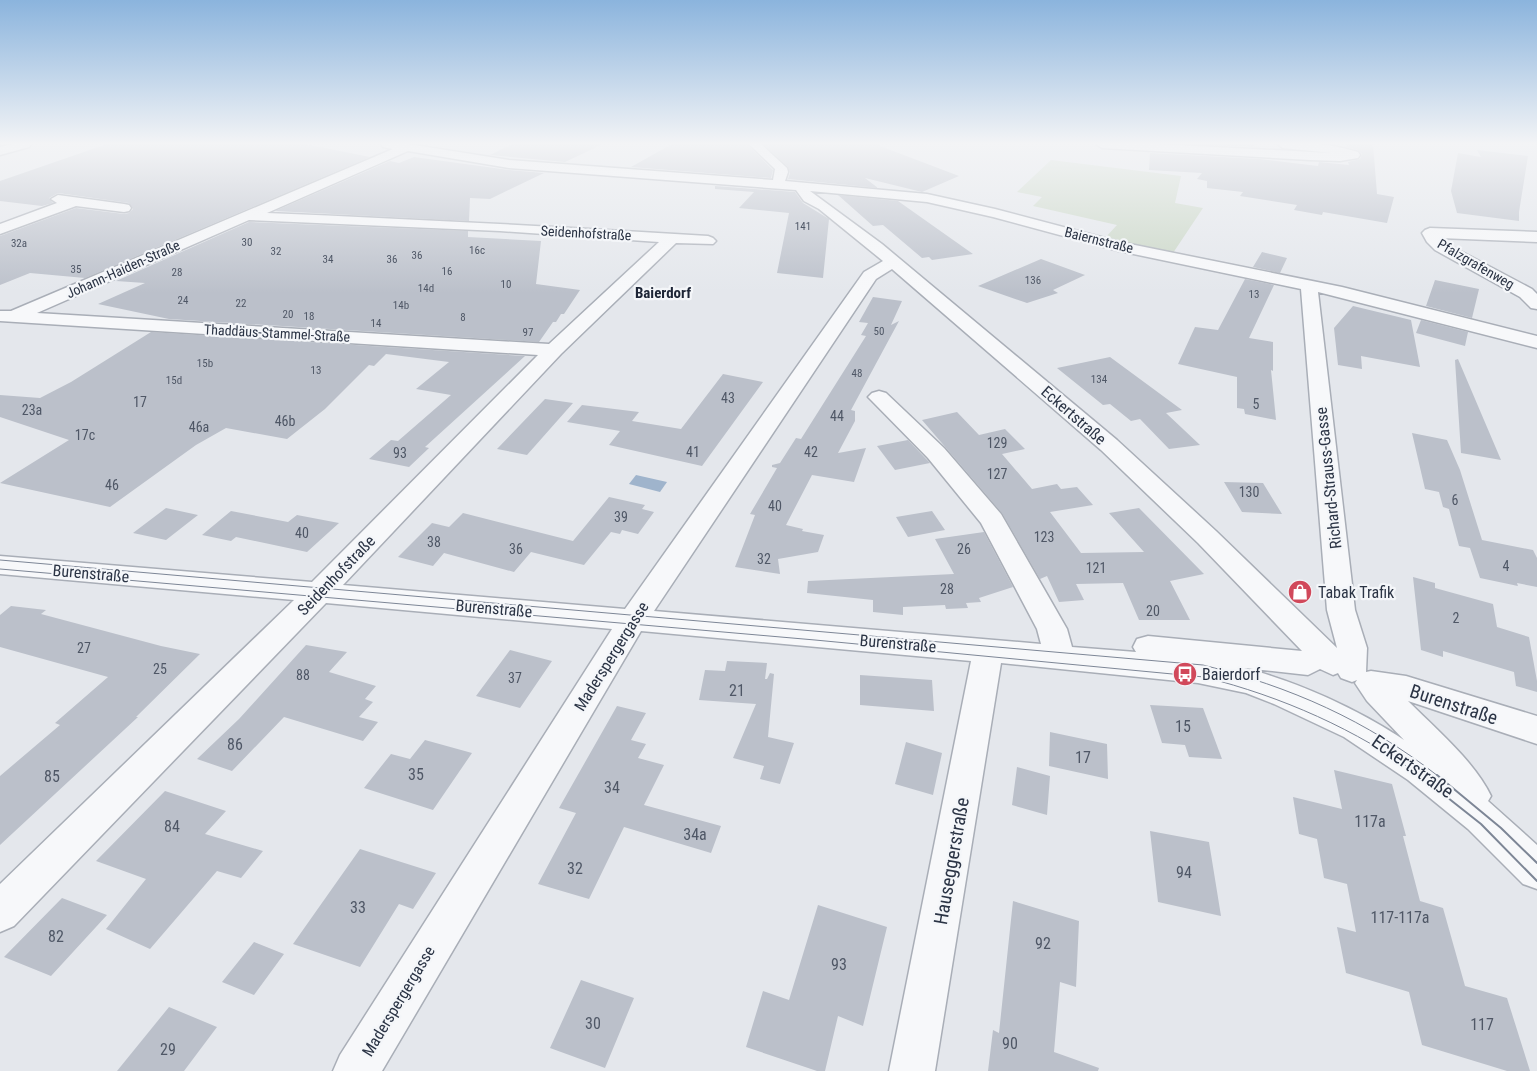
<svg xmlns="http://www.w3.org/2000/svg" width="1537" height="1071" font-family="'Roboto Condensed',sans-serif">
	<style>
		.green { fill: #c9d6c5 }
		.water { fill: #9fb4cc }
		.building { fill: #bbc0ca }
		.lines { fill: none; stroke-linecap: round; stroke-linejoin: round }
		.minor-casing { stroke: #a9aeb7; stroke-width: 3 }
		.minor { fill: #f7f8fa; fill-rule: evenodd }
		.tram-far1 { stroke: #7d8696; stroke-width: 1 }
		.tram { stroke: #7d8696; stroke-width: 2 }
		.labels { text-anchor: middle; stroke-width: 4.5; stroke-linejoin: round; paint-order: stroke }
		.far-number-label { font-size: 11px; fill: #4f5766 }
		.far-street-label { font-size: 14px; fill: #2b3445; stroke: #f4f6f9 }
		.number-label { font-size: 14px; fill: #4f5766 }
		.far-neighbourhood-label { font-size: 15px; font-weight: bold; fill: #1d2536; stroke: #f4f6f9 }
		.street-label { font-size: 16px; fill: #2b3445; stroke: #f4f6f9 }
		.poi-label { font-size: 16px; fill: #2b3445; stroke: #f4f6f9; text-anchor: start }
		.near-number-label { font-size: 16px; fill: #4f5766 }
		.near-street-label { font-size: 19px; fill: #2b3445; stroke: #f4f6f9 }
	</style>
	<rect width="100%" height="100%" fill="#e4e7ec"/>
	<path class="green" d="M1051 160 1181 176 1175 203 1203 208 1173 253 1105 238 1117 225 1033 206 1042 197 1017 192Z"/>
	<path class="water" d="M636 475 667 482 660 492 629 484Z"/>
	<path class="building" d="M107 144H305L370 157 85 278 30 273 0 285V236L76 208 124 214 129 213 133 209 129 203 58 193 49 198 53 203 42 206 0 201V181Z
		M512 144H603L565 162 490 155Z
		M672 144H747L773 170 771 178 631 167Z
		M763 144H880V146L959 176 922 192 865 178 878 188 788 179 790 173 788 167Z
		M1183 144H1255L1253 147Z
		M1347 144H1373L1377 194 1394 197 1387 223 1323 212 1322 215 1294 210 1297 205 1240 196 1243 192 1207 188V181L1197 179 1202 173 1149 170 1150 153 1260 159 1318 166 1319 162 1349 165 1348 162 1360 159 1362 154 1358 150 1347 147Z
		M1477 150 1528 156 1519 212V221L1457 213 1451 191 1458 153 1481 157Z
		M414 157 509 170 544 173 490 199 470 198 469 221 275 211 390 161 399 163Z
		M715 186 795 192 803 203 829 219 823 278 777 273 789 213 739 208 754 192 715 189Z
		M838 195 898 201 973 254 932 260 929 257 922 258 883 225 873 226Z
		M249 222 468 231V237L541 241 536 284 580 290 564 314H561L556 322H553L539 342 169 319 98 304 145 283 116 281Z
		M1262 252 1287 258 1280 273 1253 267Z
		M1041 259 1085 275 1053 290 1058 293 1027 303 978 286Z
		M1245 279 1274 285 1249 338 1273 342V371L1271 370 1276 420 1245 414 1244 409 1237 408V377L1178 364 1195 327 1218 330Z
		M1435 280 1479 289 1472 318 1426 306Z
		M873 297 902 301 891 325 899 321 851 410 855 411V421L838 453 866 448 854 482 812 475 786 525 803 529 802 531 824 535 818 552 778 559 780 574 735 567 755 515 750 514 777 468 772 467V465L780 463 796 438 801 439 866 336 861 335 868 323 859 322Z
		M1353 306 1411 320 1420 367 1361 356 1362 369 1338 365 1334 328Z
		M1421 320 1468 332 1465 346 1416 333Z
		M151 332 525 356 425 447 429 448 409 467 369 459 391 440 398 441 451 395 416 389 449 362 386 354 374 366 369 365 325 409 287 439 226 428 196 445 110 507 0 483 69 440 0 417V395L40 398 71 382Z
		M1110 357 1182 410 1166 413 1200 445 1169 449 1140 419 1131 421 1110 404 1103 405 1057 368Z
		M1458 359 1501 460 1461 453 1455 360Z
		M723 374 763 382 702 466 609 445 620 431 567 422 582 405 639 412 632 421 681 429Z
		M545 399 573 403 527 455 497 449Z
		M957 412 979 435 1005 429 1025 449 1002 454 1032 489 1057 484 1061 489 1077 487 1093 505 1050 512 1081 553 1144 552 1109 513 1139 508 1204 574 1170 581 1190 620H1139L1123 583 1076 584 1084 600 1059 602 1047 576 1040 579 1002 513 922 420Z
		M1412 433 1447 440 1460 470 1482 540 1533 550 1537 558V587L1517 583 1518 586 1480 578 1470 548 1459 546 1449 509 1443 507 1439 492 1425 489Z
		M908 440 930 463 895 470 877 446Z
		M1224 482 1263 483 1282 514 1242 512Z
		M609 497 645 505 642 509 654 512 638 534 622 530 620 534 611 532 584 565 531 552 514 572 444 553 433 566 398 557 432 523 449 527 463 513 573 541Z
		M166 508 198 515 166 540 133 533Z
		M231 511 288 522 297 515 339 523 307 552 236 537 231 541 202 535Z
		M932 511 945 530 908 537 896 517Z
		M984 532 1013 587 979 598 981 602 966 603 968 608 946 609 945 605 903 607V615L873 612V600L807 593 808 581 954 574 935 539Z
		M1413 577 1435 583V588L1493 604 1497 627 1529 637 1537 681V692L1516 686 1514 672 1443 651V657L1421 650Z
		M11 606 46 610 41 614 161 646 200 654 136 717H138L0 845V776L60 725 55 723 108 677 0 647V615Z
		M306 645 347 652 329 672 376 686 365 699 373 702 359 717 378 722 363 741 284 717 232 771 197 759 239 719Z
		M510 650 552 661 520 708 476 696Z
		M727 661 767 663 765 679H767L770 673 774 674 768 737 794 743 780 784 760 779 764 766 733 758 756 704 699 700 705 670 725 671Z
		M860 675 932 680 934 711 860 705Z
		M1150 705 1203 708 1222 759 1189 757 1185 745 1162 743Z
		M617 706 646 713 631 740 646 744 638 758 664 765 644 805 721 826 711 853 624 827 589 899 538 884 576 813 559 808Z
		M1050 732 1107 744 1108 779 1049 766Z
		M425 740 472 753 433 810 364 788 391 754 410 759Z
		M906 742 942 753 933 795 895 784Z
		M1017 767 1050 776 1047 815 1012 805Z
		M1334 770 1392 784 1406 836H1403L1420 901 1443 908 1465 986 1507 998 1530 1071H1507L1422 1045 1409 992 1346 973 1337 927 1356 932 1347 884 1324 878 1317 839 1299 834 1293 797 1342 809Z
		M165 791 226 811 205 834 263 851 241 878 217 871 150 949 106 929 146 879 96 861Z
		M1150 831 1209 842 1221 916 1158 902Z
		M360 849 436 873 413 909 399 904 360 967 293 944Z
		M62 898 107 915 51 976 4 957Z
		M1013 901 1079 921 1076 987 1060 982 1054 1052 1099 1068 1098 1071H988L993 1030 999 1033Z
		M818 905 887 927 863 1026 838 1016 825 1071H817L746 1047 763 991 789 1000Z
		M254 942 284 954 254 995 222 982Z
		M581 980 634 998 605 1068 550 1048Z
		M169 1007 217 1027 184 1071H117Z"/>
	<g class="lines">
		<g class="minor-casing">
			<path id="minor" d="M13 144H31L29 147 0 155V147Z
				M381 144H408L509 160 773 180 775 169 749 144H761L787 168 788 172 785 181 927 194 995 209 1120 242 1342 287 1537 336V348L1318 292 1355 610 1367 648 1366 672 1371 671 1406 676 1537 716V744L1408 701C1435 728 1475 762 1491 796L1488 801 1537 845V889L1523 884 1468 829 1408 780 1344 737 1274 704 1246 693 1198 683 1001 663 935 1071H889L971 661 641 631 382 1071H333L340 1055 612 629 326 603 14 926 0 932V884L294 600 0 574V556L312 582 538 355 0 321V311H11L393 149 383 147ZM408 151 509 168 796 190 804 201 819 209 883 261 864 272 625 609 343 585 561 354 676 243 713 244 716 241 713 238 708 236C561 227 414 219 267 213ZM810 191 927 202 993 217 1119 251 1301 289 1327 610 1337 648 1216 531 1117 440 882 244ZM249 220 500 231 659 242 549 344 37 313ZM892 269 1101 450 1198 543 1302 651 1148 636 1137 639 1133 647 1136 652 1072 647 1067 629 1001 514 944 448 886 393 879 391 872 393 868 397 872 401 928 458 981 523 1037 629 1041 644 654 611 876 279ZM1244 668 1308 675 1320 669 1333 675 1338 673 1341 678 1352 682 1357 680 1355 683 1367 701 1404 740C1360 710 1296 681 1244 668Z
				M1096 144H1156L1331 153 1283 148 1277 144C1304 140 1333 145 1358 152L1360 155 1358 158 1340 161 1310 160 1102 148Z
				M58 195 124 204 129 205 131 208 129 211 124 212 76 206 0 234V224L57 203 51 199Z
				M1430 228 1537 232V242L1440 238 1447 244 1532 289 1537 294V309L1531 308 1520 297 1435 250 1427 242 1422 233 1425 230Z"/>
		</g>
		<use href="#minor" class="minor"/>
		<path class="tram-far1" d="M0 560 1203 665C1291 687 1366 720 1438 776
			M0 569 815 640 1204 677C1283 697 1355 729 1421 776"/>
		<path class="tram" d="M1419 775 1481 824 1537 881
			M1437 775 1501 828 1537 863"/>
	</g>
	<linearGradient id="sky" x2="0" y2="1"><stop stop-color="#8bb4dd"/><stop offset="0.49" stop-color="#f3f4f6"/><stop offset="1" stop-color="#f3f4f6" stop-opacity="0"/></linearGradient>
	<rect width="1537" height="293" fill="url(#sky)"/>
	<defs>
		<g id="shop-disc" transform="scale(1.25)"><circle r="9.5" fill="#d1495b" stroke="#f4f6f9"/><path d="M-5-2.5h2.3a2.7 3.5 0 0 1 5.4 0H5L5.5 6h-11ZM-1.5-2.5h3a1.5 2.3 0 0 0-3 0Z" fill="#fff"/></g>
		<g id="bus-disc" transform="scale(1.25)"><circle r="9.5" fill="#d1495b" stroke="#f4f6f9"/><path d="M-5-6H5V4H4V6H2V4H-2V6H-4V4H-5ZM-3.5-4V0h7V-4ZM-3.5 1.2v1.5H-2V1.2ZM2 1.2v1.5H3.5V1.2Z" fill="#fff"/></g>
	</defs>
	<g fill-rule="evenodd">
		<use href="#shop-disc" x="1300" y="592"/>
		<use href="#bus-disc" x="1185" y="674"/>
	</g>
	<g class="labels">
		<g class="far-number-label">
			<text x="803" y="230">141</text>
			<text x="247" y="246">30</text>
			<text x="19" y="247">32a</text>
			<text x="477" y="254">16c</text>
			<text x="276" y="255">32</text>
			<text x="417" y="259">36</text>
			<text x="328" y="263">34</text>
			<text x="392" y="263">36</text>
			<text x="76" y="273">35</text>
			<text x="447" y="275">16</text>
			<text x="177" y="276">28</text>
			<text x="1033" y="284">136</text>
			<text x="506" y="288">10</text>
			<text x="426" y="292">14d</text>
			<text x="1254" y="298">13</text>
			<text x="183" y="304">24</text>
			<text x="241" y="307">22</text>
			<text x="401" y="309">14b</text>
			<text x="288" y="318">20</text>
			<text x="309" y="320">18</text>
			<text x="463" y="321">8</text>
			<text x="376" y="327">14</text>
			<text x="879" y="335">50</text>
			<text x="528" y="336">97</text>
			<text x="205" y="367">15b</text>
			<text x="316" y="374">13</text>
			<text x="857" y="377">48</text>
			<text x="1099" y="383">134</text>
			<text x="174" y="384">15d</text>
		</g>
		<g class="far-street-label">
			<text transform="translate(586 233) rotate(3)" y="5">Seidenhofstraße</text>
			<text transform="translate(1099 240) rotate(14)" y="5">Baiernstraße</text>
			<text transform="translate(1476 264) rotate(30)" y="5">Pfalzgrafenweg</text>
			<text transform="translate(123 269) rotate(-24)" y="5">Johann-Haiden-Straße</text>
			<text transform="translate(277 333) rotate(3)" y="5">Thaddäus-Stammel-Straße</text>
		</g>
		<g class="number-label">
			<text x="728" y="403">43</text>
			<text x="140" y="407">17</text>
			<text x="1256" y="409">5</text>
			<text x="32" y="415">23a</text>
			<text x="837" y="421">44</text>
			<text x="285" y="426">46b</text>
			<text x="199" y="432">46a</text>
			<text x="85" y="440">17c</text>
			<text x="997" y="448">129</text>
			<text x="693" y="457">41</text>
			<text x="811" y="457">42</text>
			<text x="400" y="458">93</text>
			<text x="997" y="479">127</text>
			<text x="112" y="490">46</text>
			<text x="1249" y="497">130</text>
			<text x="1455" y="505">6</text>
			<text x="775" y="511">40</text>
			<text x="621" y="522">39</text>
			<text x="302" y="538">40</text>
			<text x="1044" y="542">123</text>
			<text x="434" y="547">38</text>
			<text x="516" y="554">36</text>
			<text x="964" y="554">26</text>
			<text x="764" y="564">32</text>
			<text x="1506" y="571">4</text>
			<text x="1096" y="573">121</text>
			<text x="947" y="594">28</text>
			<text x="1153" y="616">20</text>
			<text x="1456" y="623">2</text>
			<text x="84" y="653">27</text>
			<text x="160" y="674">25</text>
			<text x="303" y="680">88</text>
			<text x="515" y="683">37</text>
		</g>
		<g class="far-neighbourhood-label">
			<text x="663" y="298">Baierdorf</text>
		</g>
		<g class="street-label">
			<text transform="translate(1074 415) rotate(41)" y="6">Eckertstraße</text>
			<text transform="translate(1328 478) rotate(-96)" y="6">Richard-Strauss-Gasse</text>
			<text transform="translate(91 573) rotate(5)" y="6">Burenstraße</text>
			<text transform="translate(336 575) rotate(-46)" y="6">Seidenhofstraße</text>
			<text transform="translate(494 608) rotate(5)" y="6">Burenstraße</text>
			<text transform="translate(898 643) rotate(5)" y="6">Burenstraße</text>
			<text transform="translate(611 656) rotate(-58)" y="6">Maderspergergasse</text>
			<text transform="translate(398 1001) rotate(-59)" y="6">Maderspergergasse</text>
		</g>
		<g class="poi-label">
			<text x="1318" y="598">Tabak Trafik</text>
			<text x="1202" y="680">Baierdorf</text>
		</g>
		<g class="near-number-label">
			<text x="737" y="696">21</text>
			<text x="1183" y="732">15</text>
			<text x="235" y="750">86</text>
			<text x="1083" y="763">17</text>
			<text x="416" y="780">35</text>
			<text x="52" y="782">85</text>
			<text x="612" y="793">34</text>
			<text x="1370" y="827">117a</text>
			<text x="172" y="832">84</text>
			<text x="695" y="840">34a</text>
			<text x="575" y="874">32</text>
			<text x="1184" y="878">94</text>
			<text x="358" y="913">33</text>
			<text x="1400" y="923">117-117a</text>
			<text x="56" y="942">82</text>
			<text x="1043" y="949">92</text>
			<text x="839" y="970">93</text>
			<text x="593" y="1029">30</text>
			<text x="1482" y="1030">117</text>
			<text x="1010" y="1049">90</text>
			<text x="168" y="1055">29</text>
		</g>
		<g class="near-street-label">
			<text transform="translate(1454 704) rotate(18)" y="7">Burenstraße</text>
			<text transform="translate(1413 766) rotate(35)" y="7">Eckertstraße</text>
			<text transform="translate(951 861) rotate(-80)" y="7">Hauseggerstraße</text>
		</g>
	</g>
</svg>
